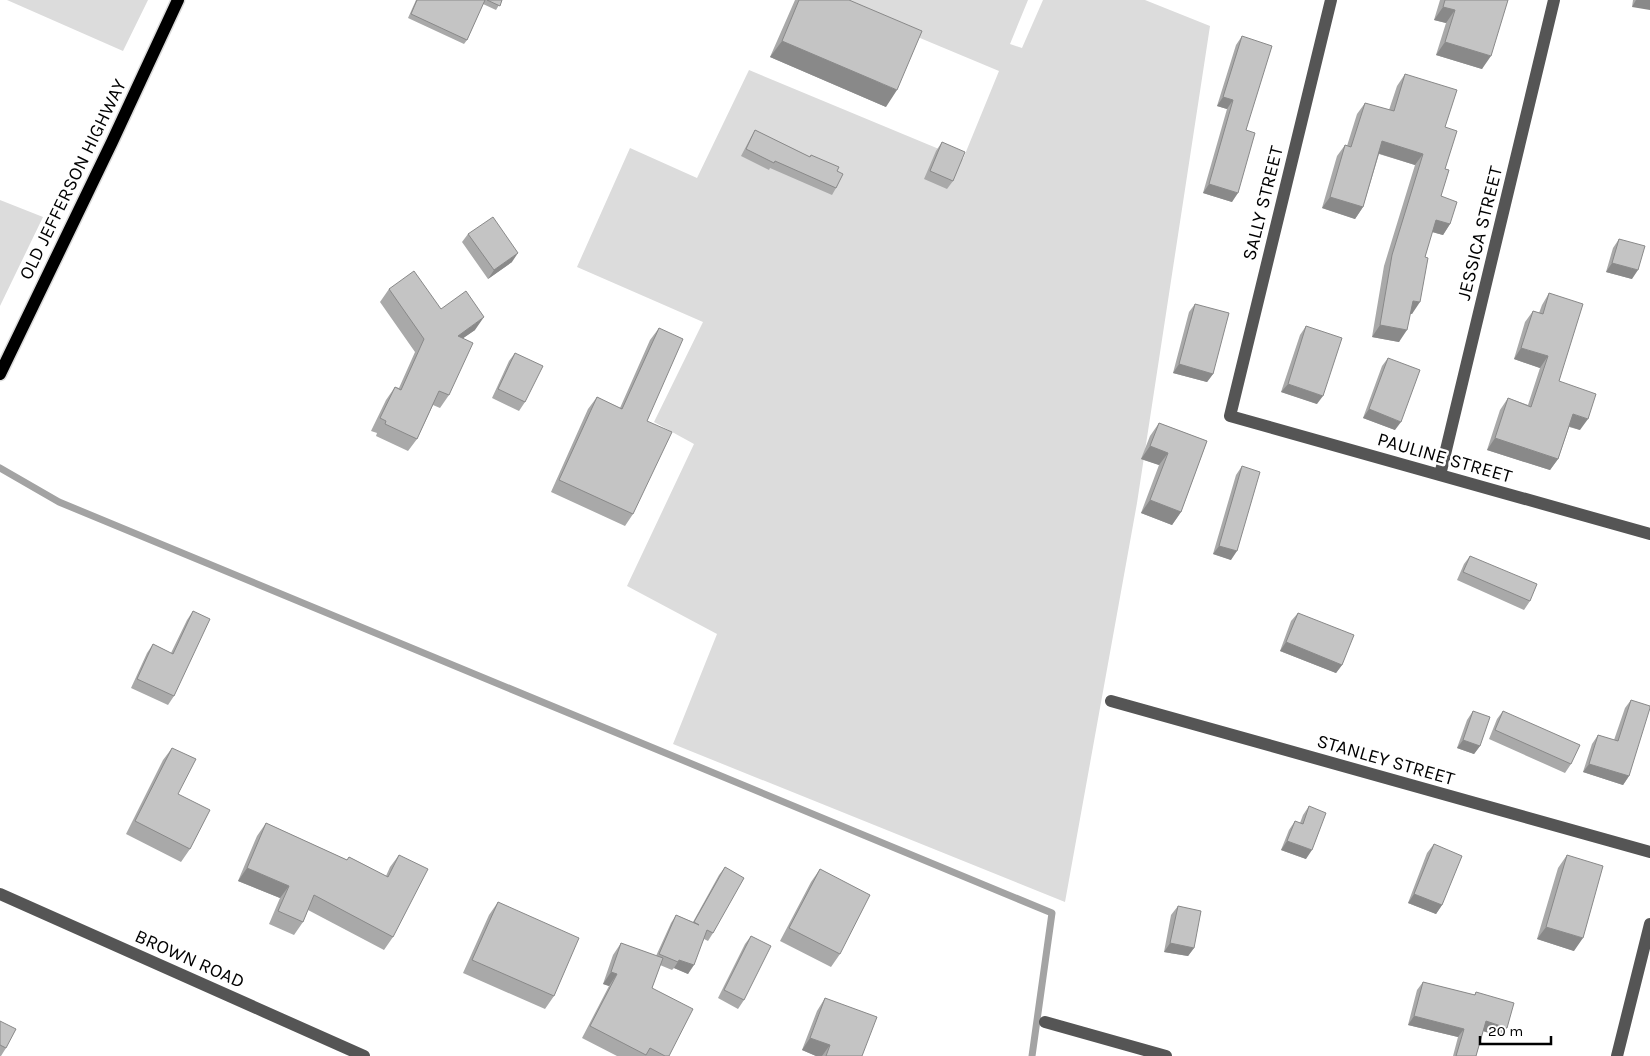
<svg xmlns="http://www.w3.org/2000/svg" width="1650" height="1056" font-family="Karla,sans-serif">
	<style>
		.green { fill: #dcdcdc }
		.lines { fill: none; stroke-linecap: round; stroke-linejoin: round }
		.stream { stroke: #a3a3a3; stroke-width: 7 }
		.major-casing { stroke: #dbdbdb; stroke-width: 15 }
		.minor { stroke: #555; stroke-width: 12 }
		.major { stroke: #000; stroke-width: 12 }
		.wall { fill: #a9a9a9 }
		.shaded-wall { fill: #898989 }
		.building { fill: #c4c4c4; stroke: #898989 }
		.labels { text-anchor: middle; stroke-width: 5; stroke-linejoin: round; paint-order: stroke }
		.street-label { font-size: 19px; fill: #000; stroke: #fff }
	</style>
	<rect width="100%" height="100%" fill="#fff"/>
	<path class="green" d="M7 0H148L123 51Z
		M829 0H1028L1010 44 1022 48 1043 0H1145L1210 26 1137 503 1065 902 673 744 717 634 627 586 694 444 654 422 703 322 577 267 630 148 697 178 749 70 963 159 999 71Z
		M0 200 43 217 0 306Z"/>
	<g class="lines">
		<path class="stream" d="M0 468 59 502 1052 913 1032 1056"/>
		<g class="major-casing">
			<path id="major" d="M0 374 112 142 178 0"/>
		</g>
		<path class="minor" d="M1331 0 1230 416 1650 534
			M1440 475 1554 0
			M1111 701 1650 852
			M0 894 364 1056
			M1045 1022 1166 1056
			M1617 1056 1650 924"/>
		<use href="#major" class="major"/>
	</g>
	<path class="wall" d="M416 0H502L496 10 483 4 467 40 464 44 408 18Z
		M795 0H849L886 107 770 57Z
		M1440 0H1508L1482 69 1436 55 1446 23 1434 20Z
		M1633 0H1650L1632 7Z
		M1242 36 1246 130 1232 202 1203 193 1227 109 1217 106 1236 45Z
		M1405 74 1445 127V169L1441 196 1450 224 1443 235 1432 232 1425 257 1412 314 1410 313 1399 342 1372 337 1384 266 1415 165 1379 154 1363 207 1355 219 1322 208 1337 156 1345 145 1347 146 1357 114 1365 103 1389 110 1397 86Z
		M755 130 810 157 811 155 837 171 836 188 832 195 770 168 769 170 741 156 751 137Z
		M942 142 953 181 947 189 924 179 936 151Z
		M468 234 512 262 488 279 462 242Z
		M1619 239 1632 279 1606 272 1613 248Z
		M389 289 441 309 475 330 463 338 449 395 440 408 433 405 417 439 408 451 376 436 377 433 371 431 386 400 395 387 399 388 415 352 380 302Z
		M1549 293 1559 381 1580 430 1569 427 1558 459 1550 470 1487 450 1500 410 1508 398 1528 405 1540 368 1514 359 1525 322 1533 311 1539 313 1542 305Z
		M1195 304 1213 374 1207 382 1173 373 1189 312Z
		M1306 326 1317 404 1281 392 1300 335Z
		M659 328 647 421 633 514 625 526 551 492 588 409 597 397 620 408 650 340Z
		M515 353 525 402 519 411 492 398 509 361Z
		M1388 358 1395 430 1363 418 1382 366Z
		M1159 423 1207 441 1181 512 1172 525 1141 513 1159 465 1141 459 1150 436Z
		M1242 466 1231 560 1213 554 1236 475Z
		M1470 556 1530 601 1524 610 1457 580 1464 564Z
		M193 611 174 696 168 705 131 688 147 653 153 644 171 653 187 620Z
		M1298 613 1342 665 1336 673 1280 651 1291 621Z
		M1631 700 1629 776 1623 785 1583 772 1592 744 1598 735 1614 740 1625 708Z
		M1473 711 1480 746 1474 754 1457 748 1467 720Z
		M1503 711 1571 764 1565 773 1489 739 1497 719Z
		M172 748 178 794 190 849 181 862 126 834 163 760Z
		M1309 806 1306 859 1281 850 1289 830 1295 821 1300 823 1303 815Z
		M266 823 347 860 349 857 386 876 390 867 399 855 393 937 384 950 308 910 303 922 294 935 269 924 280 898 238 881 257 836Z
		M1434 844 1442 905 1436 914 1408 903 1427 853Z
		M1567 855 1574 951 1537 939 1558 868Z
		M725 867 713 933 708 941 704 939 688 974 674 968 672 970 660 965 652 988 669 1056H617L582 1038 609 986 603 984 613 955 621 943 656 956 671 923 676 915 693 922 719 875Z
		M820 869 840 954 831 967 780 941 811 882Z
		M498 902 554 996 545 1009 463 973 489 915Z
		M1178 906 1194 948 1188 956 1164 952 1171 915Z
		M751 936 744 1000 738 1009 718 998 745 944Z
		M1423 982 1474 995 1476 992 1501 1037 1483 1031 1476 1056H1453L1458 1037 1408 1025 1417 990Z
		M825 998 862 1056H816L802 1050 817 1011Z
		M0 1021 6 1048 1 1056H0Z"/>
	<path class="shaded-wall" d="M1636 0H1650V10L1632 7Z
		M1443 7 1455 10 1446 23 1434 20Z
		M782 41 897 90 886 107 770 57Z
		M1445 42 1491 56 1482 69 1436 55Z
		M1223 97 1233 100 1227 109 1217 106Z
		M1382 141 1423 154 1415 165 1374 152Z
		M1209 184 1238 193 1232 202 1203 193Z
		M1330 197 1363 207 1355 219 1322 208Z
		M1436 220 1450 224 1443 235 1429 231Z
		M518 253 512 262 488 279 494 270Z
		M1612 263 1638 270 1632 279 1606 272Z
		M1413 301 1420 302 1412 314 1405 313Z
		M484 317 475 330 449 348 458 336Z
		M1380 325 1407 330 1399 342 1372 337Z
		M1521 348 1548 356 1540 368 1514 359Z
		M1179 364 1213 374 1207 382 1173 373Z
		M1288 384 1323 396 1317 404 1281 392Z
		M1369 409 1401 422 1395 430 1363 418Z
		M1573 414 1588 419 1580 430 1565 425Z
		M1495 438 1558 459 1550 470 1487 450Z
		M1150 446 1168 453 1159 465 1141 459Z
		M1150 500 1181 512 1172 525 1141 513Z
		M1219 546 1237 551 1231 560 1213 554Z
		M1286 642 1342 665 1336 673 1280 651Z
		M1463 740 1480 746 1474 754 1457 748Z
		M1589 764 1629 776 1623 785 1583 772Z
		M1287 841 1312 850 1306 859 1281 850Z
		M247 868 289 886 280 898 238 881Z
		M1414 894 1442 905 1436 914 1408 903Z
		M1546 927 1583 938 1574 951 1537 939Z
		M1170 943 1194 948 1188 956 1164 952Z
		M679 960 694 965 688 974 674 968Z
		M611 972 617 974 609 986 603 984Z
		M1414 1016 1464 1029 1458 1037 1408 1025Z
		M1486 1021 1507 1028 1501 1037 1480 1030Z
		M810 1038 830 1045 822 1056H816L802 1050Z"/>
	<path class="building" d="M417 0H485L467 40 411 14Z
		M487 0H502L500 6Z
		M799 0H849L922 31 897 90 782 41Z
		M1445 0H1508L1491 56 1445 42 1455 10 1443 7Z
		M1242 36 1272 46 1246 130 1255 133 1238 193 1209 184 1233 100 1223 97Z
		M1405 74 1457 90 1445 127 1457 131 1445 169 1449 170 1441 196 1457 202 1450 224 1436 220 1425 257 1428 258 1420 302 1413 301 1407 330 1380 325 1392 255 1423 154 1382 141 1363 207 1330 197 1345 145 1351 147 1365 103 1394 111Z
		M755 130 810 157 811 155 839 167 837 171 843 174 836 188 775 161 774 163 746 149Z
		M942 142 965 152 953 181 930 171Z
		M493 217 518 253 494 270 468 234Z
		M1619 239 1645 246 1638 270 1612 263Z
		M414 271 441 309 466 291 484 317 458 336 473 343 449 395 439 391 417 439 385 424 386 421 380 418 395 387 401 390 424 339 389 289Z
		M1549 293 1583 304 1559 381 1596 394 1588 419 1573 414 1558 459 1495 438 1508 398 1531 407 1548 356 1521 348 1533 311 1543 314Z
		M1195 304 1229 313 1213 374 1179 364Z
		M1306 326 1342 338 1323 396 1288 384Z
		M659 328 683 339 647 421 672 432 633 514 559 480 597 397 622 409Z
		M515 353 543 366 525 402 498 389Z
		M1388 358 1420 370 1401 422 1369 409Z
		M1159 423 1207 441 1181 512 1150 500 1168 453 1150 446Z
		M1242 466 1260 472 1237 551 1219 546Z
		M1470 556 1537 584 1530 601 1463 572Z
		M193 611 210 619 174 696 137 679 153 644 173 654Z
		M1298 613 1354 635 1342 665 1286 642Z
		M1631 700 1650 706V708L1629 776 1589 764 1598 735 1618 741Z
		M1473 711 1490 717 1480 746 1463 740Z
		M1503 711 1580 745 1571 764 1495 730Z
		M172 748 196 759 178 794 210 810 190 849 135 821Z
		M1309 806 1326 813 1312 850 1287 841 1295 821 1303 824Z
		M266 823 347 860 349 857 388 877 399 855 428 869 393 937 314 895 303 922 278 911 289 886 247 868Z
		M1434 844 1462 856 1442 905 1414 894Z
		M1567 855 1603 866 1583 938 1546 927Z
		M725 867 744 878 713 933 707 930 694 965 679 960 678 962 659 954 676 915 699 925 694 922Z
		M820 869 870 895 840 954 789 928Z
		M498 902 579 938 554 996 472 960Z
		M1178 906 1201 911 1194 948 1170 943Z
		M751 936 771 946 744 1000 724 990Z
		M621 943 663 958 652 988 693 1009 669 1056H665L650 1048 646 1055 590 1026 617 974 611 972Z
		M1423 982 1475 995 1476 992 1514 1003 1507 1028 1486 1021 1476 1056H1456L1464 1029 1414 1016Z
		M825 998 877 1017 862 1056H826L830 1045 810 1038Z
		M0 1021 16 1029 6 1048 0 1045Z"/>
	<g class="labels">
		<g class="street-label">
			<text transform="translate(72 179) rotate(-64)" y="7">OLD JEFFERSON HIGHWAY</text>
			<text transform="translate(1262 203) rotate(-76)" y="7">SALLY STREET</text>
			<text transform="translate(1479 233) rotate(-76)" y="7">JESSICA STREET</text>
			<text transform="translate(1445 457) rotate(16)" y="7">PAULINE STREET</text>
			<text transform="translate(1386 759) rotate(16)" y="7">STANLEY STREET</text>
			<text transform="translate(190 958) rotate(24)" y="7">BROWN ROAD</text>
		</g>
	</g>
	<path d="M1480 1036v8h71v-8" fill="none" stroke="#000000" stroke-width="2.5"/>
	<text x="1488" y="1036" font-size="15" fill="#000000" stroke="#ffffff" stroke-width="4" paint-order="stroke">20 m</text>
</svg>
